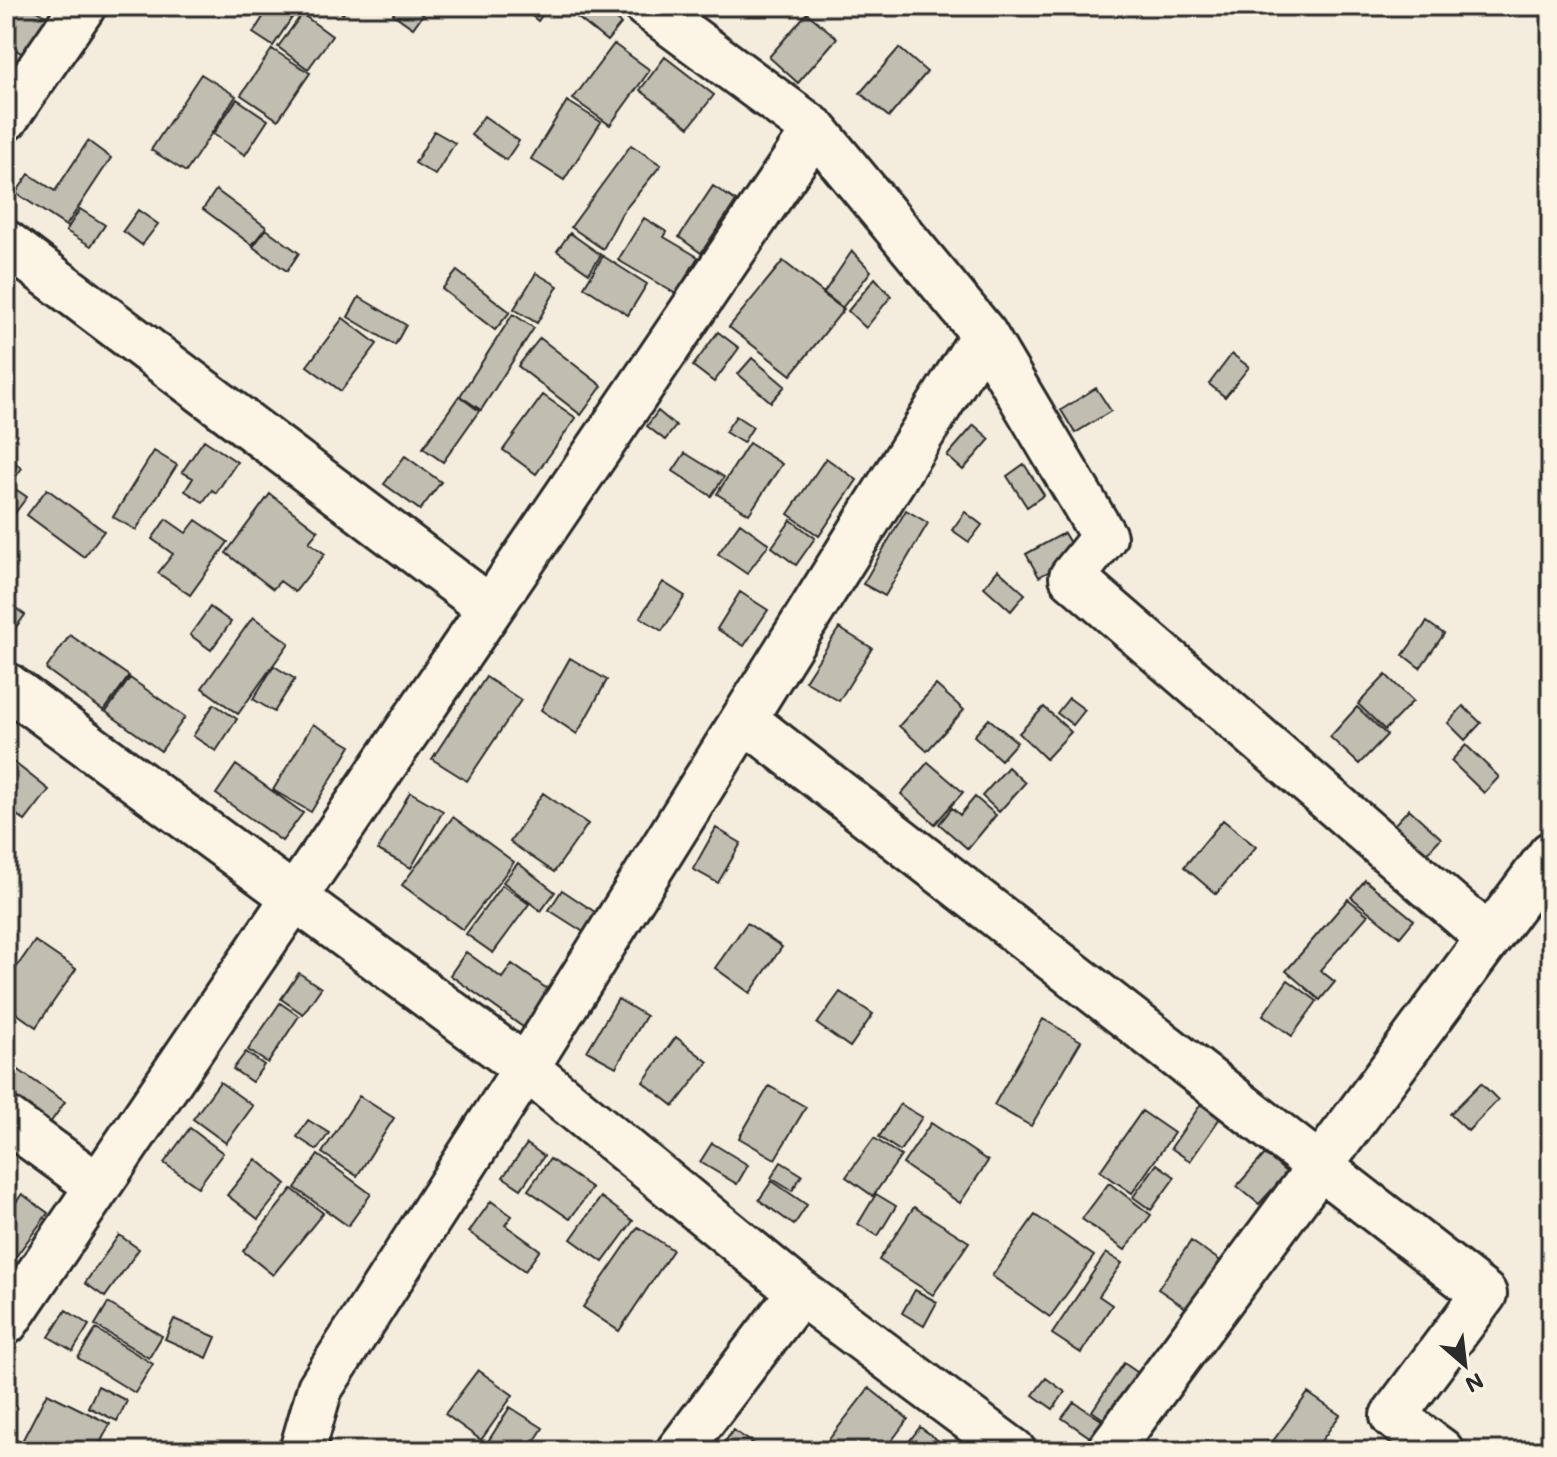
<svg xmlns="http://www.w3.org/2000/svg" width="1557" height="1457" font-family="Mali,sans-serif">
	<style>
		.building { fill: #c2bdb1; stroke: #2b2b2b; stroke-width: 2 }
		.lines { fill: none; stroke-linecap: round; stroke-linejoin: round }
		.minor-casing { stroke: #2b2b2b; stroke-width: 50 }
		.minor { stroke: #fcf5e5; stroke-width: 44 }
	</style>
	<rect width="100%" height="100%" fill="#f4edde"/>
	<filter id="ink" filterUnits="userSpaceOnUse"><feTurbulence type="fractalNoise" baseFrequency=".0125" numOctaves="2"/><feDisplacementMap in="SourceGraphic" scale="16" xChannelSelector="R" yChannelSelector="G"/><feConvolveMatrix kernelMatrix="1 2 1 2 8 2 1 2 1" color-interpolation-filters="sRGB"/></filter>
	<g filter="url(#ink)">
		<path class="building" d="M7 6H30L48 18 24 55 6 43Z
			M270 6H290L297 10 273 46 253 33Z
			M333 6H349L343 14Z
			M399 6H429L413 28 393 14Z
			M520 6H549L538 21Z
			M563 6H599L621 24 607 41Z
			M807 13 837 38 798 83 769 57Z
			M302 14 332 36 308 69 278 47Z
			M614 44 650 70 610 125 573 99Z
			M899 48 927 72 889 117 860 93Z
			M272 49 310 73 278 120 241 95Z
			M665 57 714 95 689 127 640 90Z
			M201 74 236 96 186 172 151 150Z
			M237 99 268 120 245 155 213 134Z
			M567 101 601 122 564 180 531 159Z
			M484 116 519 141 506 160 471 135Z
			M434 131 455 143 435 175 415 163Z
			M88 141 111 158 66 226 16 193 29 174 55 191Z
			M631 145 661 165 622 213 603 249 571 227Z
			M713 186 736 201 701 253 679 237Z
			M216 190 266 227 252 245 203 209Z
			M80 209 105 225 91 246 66 231Z
			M138 210 158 224 142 245 123 231Z
			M644 218 667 232 664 237 698 257 676 294 618 260Z
			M266 229 299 253 287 271 253 247Z
			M570 233 601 255 589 273 557 251Z
			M852 251 871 271 842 308 823 294Z
			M603 256 647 284 628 315 584 287Z
			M783 261 844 309 791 375 729 327Z
			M457 271 510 312 495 330 442 289Z
			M536 273 558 286 537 323 514 309Z
			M875 278 891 296 866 328 848 311Z
			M359 297 406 325 395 345 348 317Z
			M513 314 534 328 481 410 460 396Z
			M343 318 377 344 341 391 307 366Z
			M718 332 739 348 714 382 693 366Z
			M540 338 602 386 581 415 518 366Z
			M1232 354 1249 367 1225 397 1209 384Z
			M752 358 785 386 771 402 738 374Z
			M1096 388 1111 411 1075 433 1061 410Z
			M543 395 576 418 536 474 503 450Z
			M459 396 479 411 443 462 423 448Z
			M658 411 676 426 665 440 647 426Z
			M736 416 753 427 743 443 725 432Z
			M974 425 990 439 963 470 947 456Z
			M204 440 237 462 216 493 212 490 203 502 185 491 193 478 182 472Z
			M749 443 782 464 749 514 717 494Z
			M154 451 177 465 136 530 113 517Z
			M685 453 724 477 711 496 673 471Z
			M6 456 22 468 6 490Z
			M405 456 441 482 420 510 384 484Z
			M826 458 857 480 819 536 788 514Z
			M1024 464 1044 495 1027 507 1007 476Z
			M11 486 27 497 6 525V492Z
			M47 489 104 531 84 557 27 515Z
			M270 494 318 531 309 542 325 554 295 592 280 581 273 589 226 553Z
			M906 510 928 523 885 596 863 584Z
			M965 512 982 525 969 542 952 530Z
			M166 519 186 533 196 520 228 542 190 595 158 573 173 554 152 539Z
			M791 520 815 538 796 565 772 547Z
			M740 523 769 544 747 574 718 554Z
			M1064 533 1077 555 1039 577 1026 554Z
			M998 570 1025 594 1011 611 984 587Z
			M663 582 685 596 662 631 640 617Z
			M740 592 768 610 744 646 717 629Z
			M6 601 25 615 10 635 6 632Z
			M210 607 231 622 211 650 190 635Z
			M253 617 289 643 238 714 202 688Z
			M1427 622 1444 634 1420 668 1403 655Z
			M839 628 872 648 839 701 805 681Z
			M70 635 129 676 104 711 46 669Z
			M570 658 607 680 577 734 541 710Z
			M274 666 295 679 274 712 253 699Z
			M1386 675 1413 701 1385 730 1358 704Z
			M486 677 521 700 467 781 432 759Z
			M130 678 185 717 161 751 106 712Z
			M936 685 964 710 927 751 899 726Z
			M1069 698 1085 710 1073 725 1057 713Z
			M214 704 237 719 216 751 193 736Z
			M1463 706 1481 723 1465 740 1448 723Z
			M1044 707 1071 732 1046 759 1019 733Z
			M1357 707 1387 735 1359 764 1330 737Z
			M989 719 1017 742 1001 760 974 736Z
			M313 724 351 746 311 812 273 790Z
			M1466 745 1499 777 1484 793 1451 761Z
			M6 756 49 790 25 821 6 807Z
			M928 762 963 792 935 824 901 794Z
			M236 765 303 813 282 841 216 794Z
			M1008 767 1025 783 999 812 982 796Z
			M410 792 443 811 411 868 378 850Z
			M543 793 588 824 554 872 510 842Z
			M975 797 996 815 968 849 939 824 952 808 960 815Z
			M1409 809 1441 838 1425 855 1394 825Z
			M453 817 514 862 463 930 402 885Z
			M1223 820 1256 847 1216 894 1184 867Z
			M716 828 741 843 718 883 693 869Z
			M518 863 555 892 541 911 503 882Z
			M1365 880 1414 920 1400 937 1351 897Z
			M502 885 529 904 493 953 466 934Z
			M562 890 598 914 585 933 549 910Z
			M1348 899 1368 915 1320 970 1335 982 1320 1000 1286 971Z
			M747 923 782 947 750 993 715 968Z
			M35 941 76 969 36 1027 6 1006V982Z
			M466 952 502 978 512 964 550 991 523 1027 450 975Z
			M299 973 321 988 303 1014 281 999Z
			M1288 980 1317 1001 1292 1036 1263 1015Z
			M840 992 873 1014 850 1047 817 1024Z
			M618 999 646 1016 616 1067 587 1051Z
			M280 1003 299 1016 268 1063 248 1050Z
			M1043 1019 1081 1041 1031 1126 994 1105Z
			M676 1037 708 1062 674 1106 643 1082Z
			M246 1052 264 1065 252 1082 233 1069Z
			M7 1062 65 1102 45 1130 6 1102Z
			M220 1082 253 1106 226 1143 193 1119Z
			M1481 1083 1498 1100 1468 1131 1450 1114Z
			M769 1086 806 1107 775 1159 739 1138Z
			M359 1096 394 1118 357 1176 322 1153Z
			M900 1104 922 1117 900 1151 879 1137Z
			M1201 1104 1220 1118 1190 1161 1171 1148Z
			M1142 1111 1174 1133 1132 1193 1100 1171Z
			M308 1120 329 1133 317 1150 297 1137Z
			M931 1123 988 1161 960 1203 903 1164Z
			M190 1128 223 1153 198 1187 164 1163Z
			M874 1138 901 1156 873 1196 846 1177Z
			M712 1143 748 1165 737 1184 700 1162Z
			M527 1144 544 1156 521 1189 503 1177Z
			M1265 1154 1287 1173 1259 1204 1237 1186Z
			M318 1155 371 1194 348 1226 295 1188Z
			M256 1159 286 1184 258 1219 227 1195Z
			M550 1159 592 1188 570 1219 528 1190Z
			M781 1162 802 1175 792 1191 771 1178Z
			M1157 1164 1175 1177 1151 1210 1133 1197Z
			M6 1178 16 1185 6 1199Z
			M772 1181 807 1205 794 1225 759 1200Z
			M1109 1183 1151 1215 1125 1250 1082 1219Z
			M292 1189 323 1213 273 1275 243 1251Z
			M22 1194 48 1213 6 1270V1216Z
			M876 1194 896 1206 878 1236 858 1224Z
			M601 1197 633 1221 603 1262 571 1239Z
			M491 1201 512 1216 505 1225 540 1250 525 1271 469 1232Z
			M914 1207 969 1242 933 1295 879 1260Z
			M1035 1215 1094 1256 1050 1317 992 1276Z
			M638 1227 673 1250 619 1331 583 1307Z
			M119 1235 139 1249 105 1297 85 1283Z
			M1191 1241 1222 1262 1189 1310 1158 1289Z
			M1106 1253 1122 1263 1099 1296 1112 1305 1081 1353 1052 1334Z
			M915 1290 937 1302 924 1326 902 1313Z
			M108 1303 162 1336 149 1358 95 1325Z
			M66 1310 89 1325 73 1351 49 1337Z
			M174 1319 216 1337 207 1358 165 1339Z
			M96 1329 153 1364 135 1393 78 1358Z
			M1124 1363 1144 1377 1112 1425 1092 1411Z
			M478 1370 513 1395 481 1440 445 1414Z
			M1046 1378 1065 1392 1053 1409 1033 1395Z
			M98 1386 127 1401 117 1421 88 1407Z
			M869 1388 908 1419 884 1451H820Z
			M47 1393 110 1424 96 1451H28L19 1447Z
			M1308 1393 1340 1415 1314 1451H1286L1273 1441Z
			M1074 1402 1109 1425 1097 1442 1062 1418Z
			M510 1407 543 1428 528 1451H482Z
			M920 1427 952 1451H902Z
			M733 1430 765 1451H719Z
			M580 1441 597 1451H574Z"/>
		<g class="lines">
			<g class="minor-casing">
				<path id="minor" d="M647 6 815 130 984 334 1104 537 1072 577 1489 938
					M6 118 83 6
					M6 243 490 608
					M6 685 526 1068 800 1292 1013 1451
					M744 719 1484 1294 1393 1416 1441 1451
					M6 1119 98 1186
					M6 1322 815 130
					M302 1451 320 1388 526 1068 984 334
					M679 1451 800 1292
					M1109 1451 1551 854"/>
			</g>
			<use href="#minor" class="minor"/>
		</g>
	</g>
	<rect width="1557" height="1457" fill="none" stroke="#fcf5e5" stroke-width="32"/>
	<rect x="16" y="16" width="1525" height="1425" fill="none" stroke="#2b2b2b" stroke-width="3" filter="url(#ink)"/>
	<g transform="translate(1465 1365) rotate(152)" stroke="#fcf5e5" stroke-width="6" paint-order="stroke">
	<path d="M0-6L14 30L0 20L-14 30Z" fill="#2b2b2b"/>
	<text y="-12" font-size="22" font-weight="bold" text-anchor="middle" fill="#2b2b2b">N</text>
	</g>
</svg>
